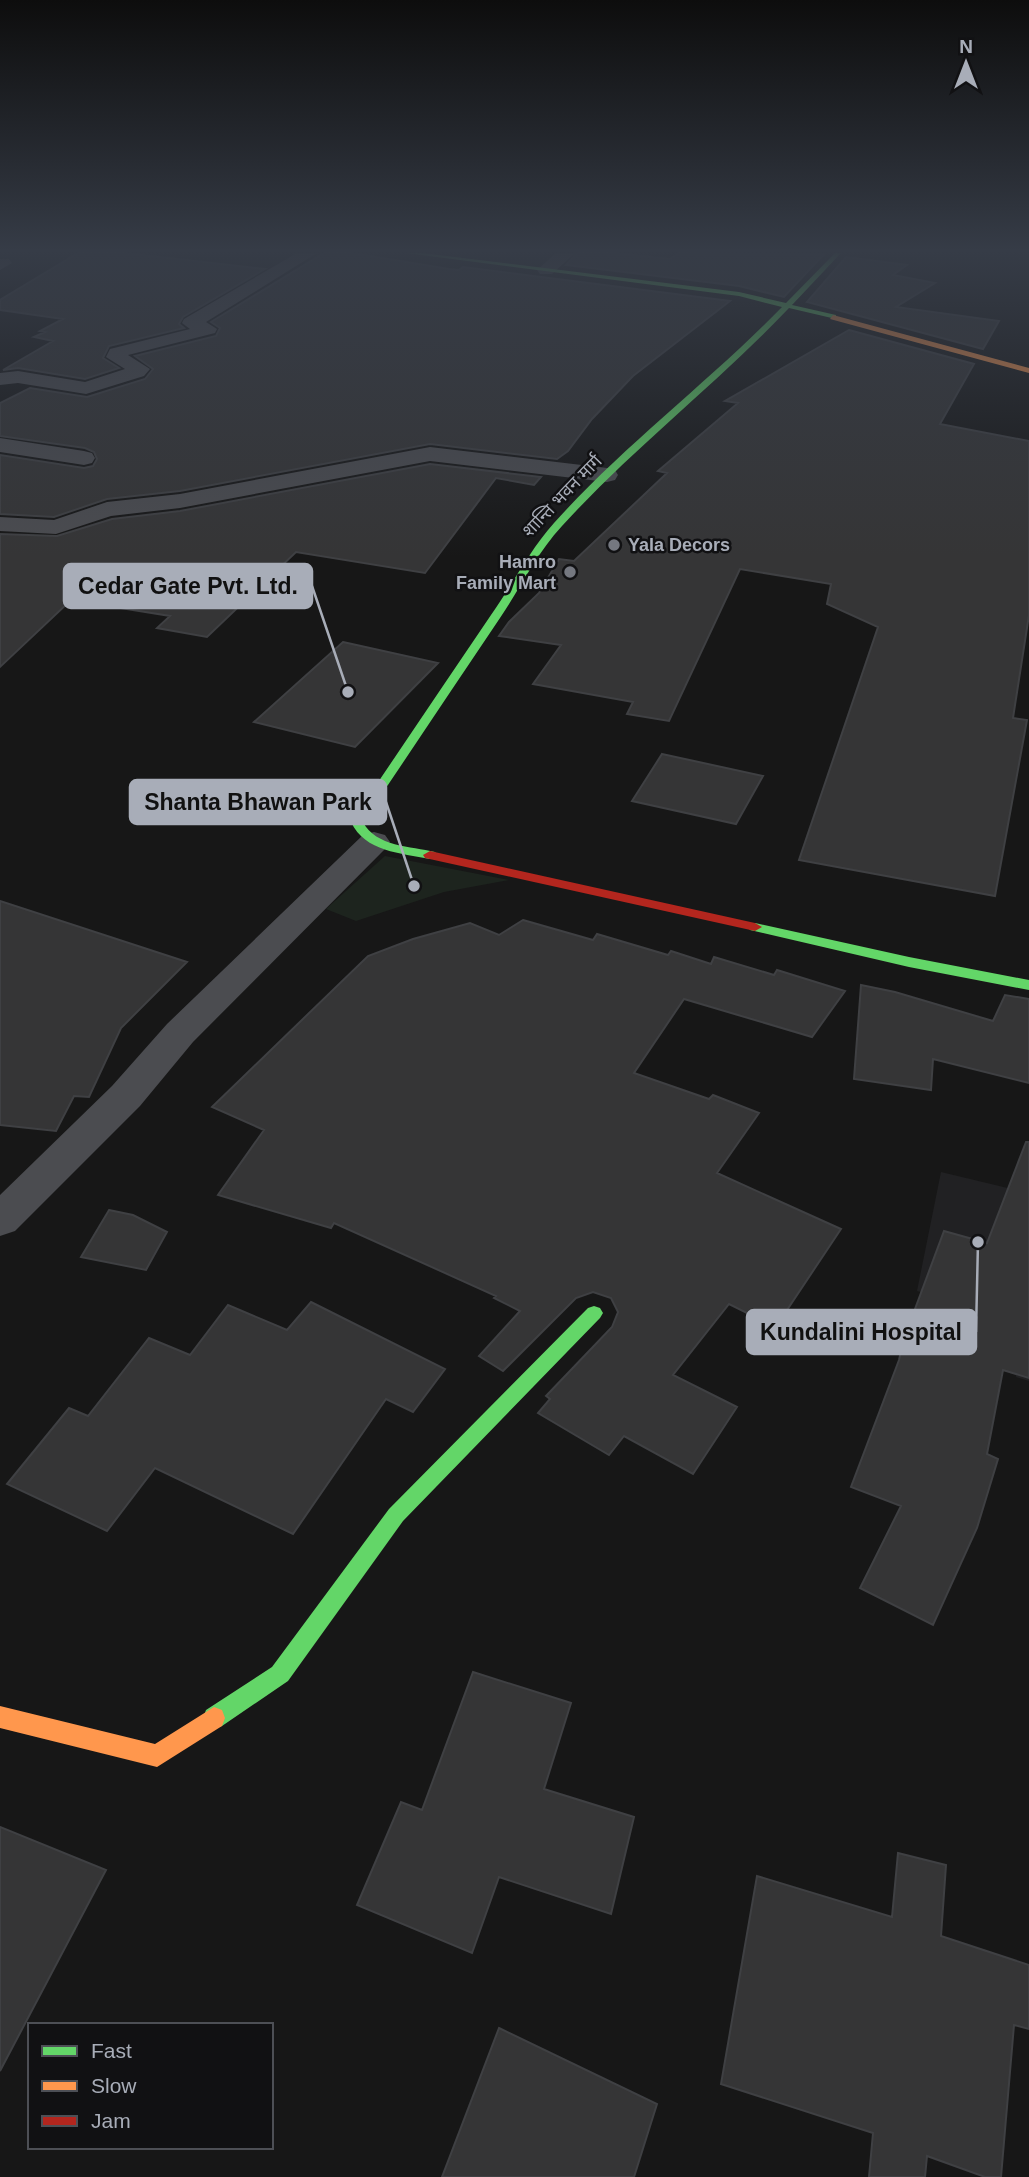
<svg xmlns="http://www.w3.org/2000/svg" width="1029" height="2177" font-family="Arial,'Noto Sans Devanagari',sans-serif">
	<style>
		.built { fill: #212123 }
		.green { fill: #1d241e }
		.building { fill: #353536; stroke: #3f4043; stroke-width: 2 }
		.lines { fill: none; stroke-linecap: round; stroke-linejoin: round }
		.street { fill: #4b4c50; fill-rule: evenodd }
		.fast { fill: #63d668; fill-rule: evenodd }
		.slow { fill: #ff974d; fill-rule: evenodd }
		.jam { fill: #b3261e; fill-rule: evenodd }
		.poi-dot { fill: #757880; stroke: #111113; stroke-width: 2.5 }
		.labels { text-anchor: middle; stroke-width: 5; stroke-linejoin: round; paint-order: stroke }
		.far-street-label { font-size: 18px; fill: #a8adb8; stroke: #111113 }
		.far-poi-label { font-size: 18px; font-weight: bold; fill: #a8adb8; stroke: #111113; text-anchor: start }
		.leader { fill: none; stroke: #a8adb8; stroke-width: 2.5 }
		.callout-dot { fill: #a8adb8; stroke: #111113; stroke-width: 2.5 }
		.callout { fill: #a8adb8; stroke: #a8adb8; stroke-width: 2.5 }
		.callout-label { font-size: 23px; text-anchor: middle; font-weight: bold; fill: #111 }
	</style>
	<rect width="100%" height="100%" fill="#171717"/>
	<path class="built" d="M941 1172 1029 1193V1381L1016 1377 1024 1319 917 1291Z"/>
	<path class="green" d="M385 856 509 880 444 892 356 921 326 909Z"/>
	<path class="building" d="M78 253H125L265 269 183 317 179 324 184 328 109 346 103 358 119 368 85 379 18 368 3 370 53 341 34 337 45 332 40 331 63 319 0 310V300Z
		M324 253H352L449 269 459 270 463 267 730 301 633 376 592 419 568 451 557 459 430 444 180 491 107 499 54 517 0 514V455L84 468 93 466 97 459 94 452 85 448 0 436V403L30 388 87 397 145 379 153 369 135 356 216 336 220 328 211 322Z
		M577 253H615L670 259 679 253 824 254 784 297 739 286 566 265Z
		M846 257 907 265 893 275 935 283 896 307 999 321 983 349 807 302Z
		M849 330 974 364 940 424 1029 441V615L1013 718 1027 720 995 896 799 860 878 627 827 604 831 584 740 569 669 721 627 714 633 702 533 684 561 645 499 636 509 622 539 593 559 559 574 561 667 473 658 471 738 403 725 401Z
		M430 464 541 477 534 485 496 478 425 573 296 552 207 637 157 628 170 616 71 600 0 667V534L57 536 112 519 180 511Z
		M343 642 438 663 355 747 254 722Z
		M662 754 763 776 736 824 632 801Z
		M0 901 187 962 121 1028 89 1097 74 1096 56 1131 0 1125Z
		M523 920 593 940 597 934 668 955 671 951 711 964 714 957 774 975 777 970 845 991 812 1037 684 999 634 1073 709 1099 713 1095 759 1113 717 1173 841 1229 781 1319 757 1311 753 1316 729 1304 673 1375 737 1407 693 1474 624 1436 609 1455 538 1413 550 1399 546 1396 612 1327 618 1312 611 1298 593 1292 576 1298 503 1371 479 1356 520 1311 494 1298 496 1296 334 1223 331 1228 218 1195 264 1130 212 1107 368 956 413 939 470 923 499 935Z
		M861 985 895 992 993 1021 1005 995 1029 999V1083L933 1059 931 1090 854 1079Z
		M1026 1142H1029V1378L1003 1370 987 1454 998 1459 977 1528 933 1625 860 1588 901 1506 851 1487 899 1360 909 1316 912 1317 944 1231 987 1243Z
		M109 1210 133 1215 167 1232 146 1270 81 1257Z
		M311 1302 445 1369 413 1412 386 1399 293 1534 155 1468 107 1531 7 1484 69 1408 88 1416 149 1338 190 1355 228 1305 287 1330Z
		M473 1672 571 1703 544 1789 634 1817 611 1914 499 1877 472 1953 357 1905 401 1802 422 1810Z
		M0 1827 106 1870 0 2071Z
		M898 1853 946 1865 941 1936 1029 1965V2029L1014 2025 1001 2177H985L927 2156 925 2177H869L873 2133 721 2084 757 1876 892 1917Z
		M499 2028 657 2104 634 2177H442Z"/>
	<g class="lines">
		<path class="street" d="M297 253H317L206 322 217 329 215 333 128 355 150 369 144 376 86 394 18 383 0 385V373L18 371 85 382 125 369 106 357 110 349 190 329 182 323 184 319Z
			M556 253H575L552 274H540L537 270Z
			M0 259H9L12 263 0 270Z
			M0 438 84 451 92 453 95 458 92 463 84 465 0 452Z
			M430 447 607 468 615 470 618 475 615 480 607 482 430 461 180 508 111 516 56 534 0 531V517L54 520 107 502 180 494Z
			M374 832 385 835 390 842 385 849 193 1042 140 1106 15 1231 0 1236V1195L112 1086 167 1024 363 835Z"/>
		<path class="fast" d="M406 253H422L739 292 786 303 835 253H841L792 305 836 315V319L789 308C717 384 633 448 562 526 536 554 521 587 500 618 454 686 409 754 363 822 376 847 411 846 435 852L437 855 430 859C401 853 365 852 351 822 398 753 444 684 491 615 513 584 529 551 554 523 624 445 709 382 782 307L739 296Z
			M755 923 909 957 1029 980V990L909 967 750 930 748 927Z
			M594 1306 600 1308 603 1313 600 1318 403 1521 288 1681 222 1726 214 1729 206 1726 203 1718 206 1710 272 1667 389 1509 588 1308Z"/>
		<path class="slow" d="M833 315 1029 368V373L830 319Z
			M0 1706 155 1744 214 1707 222 1710 225 1718 222 1726 157 1767 0 1728Z"/>
		<path class="jam" d="M430 851 755 923 762 927 755 931 425 858 423 855Z"/>
	</g>
	<linearGradient id="sky" x2="0" y2="1"><stop stop-color="#0d0d0d"/><stop offset="0.45" stop-color="#363c47"/><stop offset="1" stop-color="#363c47" stop-opacity="0"/></linearGradient>
	<rect width="1029" height="557" fill="url(#sky)"/>
	<g class="poi-dot">
		<circle cx="614" cy="545" r="7"/>
		<circle cx="570" cy="572" r="7"/>
	</g>
	<g class="labels">
		<g class="far-street-label">
			<text transform="translate(562 496) rotate(-46)" y="6">शान्ति भवन मार्ग</text>
		</g>
		<g class="far-poi-label">
			<text x="628" y="551">Yala Decors</text>
			<text x="556" y="568" text-anchor="end">Hamro<tspan x="556" dy="21">Family Mart</tspan></text>
		</g>
	</g>
	<path class="leader" d="M348 692L312 586M414 886L386 802M978 1242L976 1332"/>
	<g class="callout-dot">
		<circle cx="348" cy="692" r="7"/>
		<circle cx="414" cy="886" r="7"/>
		<circle cx="978" cy="1242" r="7"/>
	</g>
	<g class="callout">
		<rect x="64" y="564" width="248" height="44" rx="7"/>
		<rect x="130" y="780" width="256" height="44" rx="7"/>
		<rect x="747" y="1310" width="229" height="44" rx="7"/>
	</g>
	<g class="callout-label">
		<text x="188" y="594">Cedar Gate Pvt. Ltd.</text>
		<text x="258" y="810">Shanta Bhawan Park</text>
		<text x="861" y="1340">Kundalini Hospital</text>
	</g>
	<rect x="28" y="2023" width="245" height="126" fill="#111113" stroke="#4d4f55" stroke-width="2"/>
	<rect x="42" y="2046" width="35" height="10" fill="#63d668" stroke="#4d4f55" stroke-width="2"/>
	<text x="91" y="2058" font-size="21" fill="#a8adb8">Fast</text>
	<rect x="42" y="2081" width="35" height="10" fill="#ff974d" stroke="#4d4f55" stroke-width="2"/>
	<text x="91" y="2093" font-size="21" fill="#a8adb8">Slow</text>
	<rect x="42" y="2116" width="35" height="10" fill="#b3261e" stroke="#4d4f55" stroke-width="2"/>
	<text x="91" y="2128" font-size="21" fill="#a8adb8">Jam</text>
	<g transform="translate(966 63)" stroke="#111113" stroke-width="5" paint-order="stroke">
	<path d="M0-5L12 26L0 18L-12 26Z" fill="#a8adb8"/>
	<text y="-10" font-size="19" font-weight="bold" text-anchor="middle" fill="#a8adb8">N</text>
	</g>
</svg>
